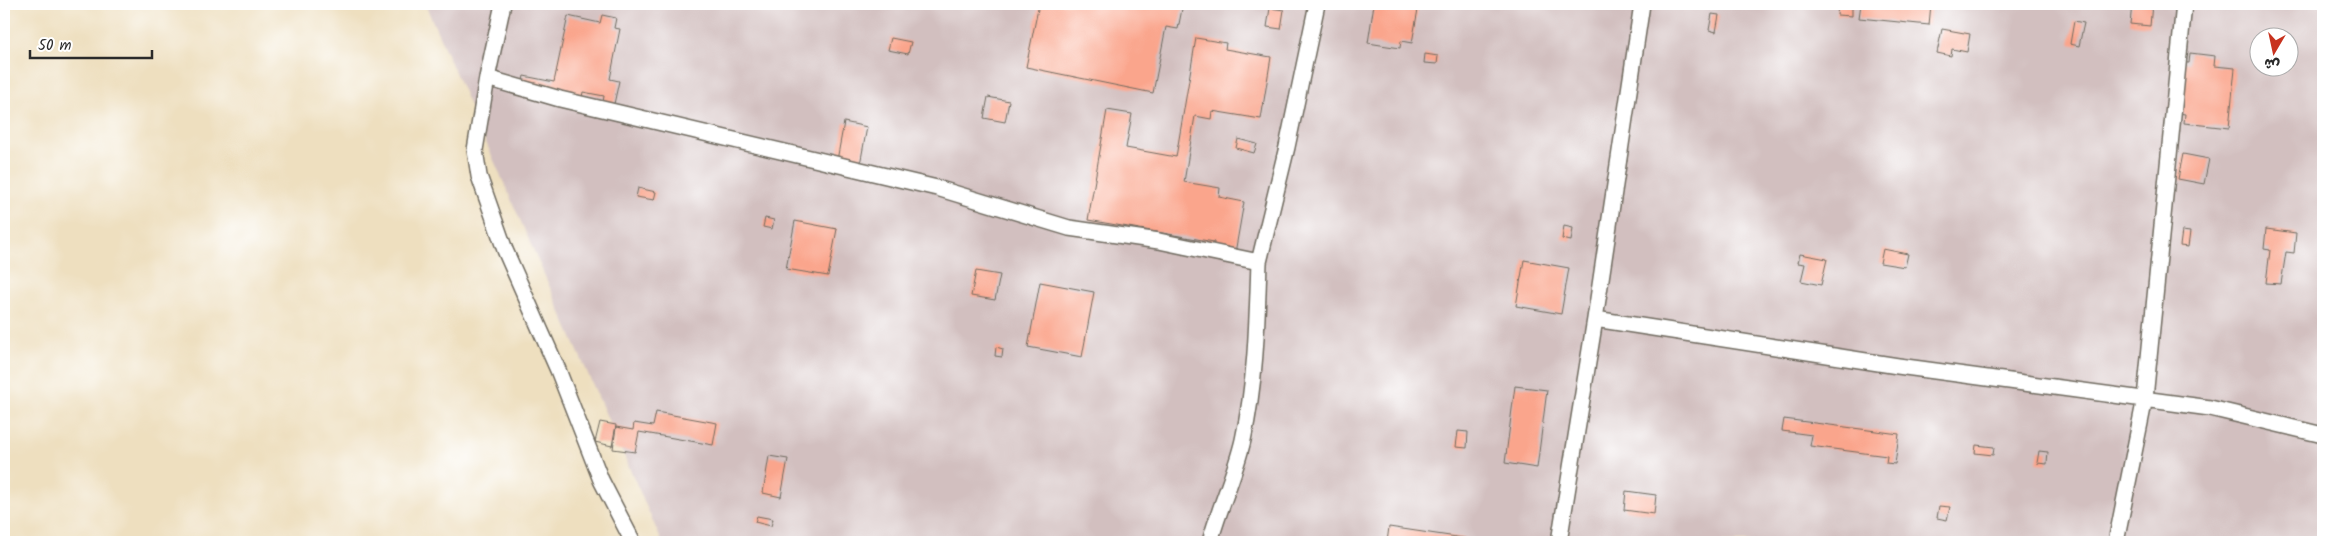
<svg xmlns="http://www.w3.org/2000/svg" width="2327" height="546" font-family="Kalam,'Playpen Sans Arabic',sans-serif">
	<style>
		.industrial { fill: #d2bfbf; fill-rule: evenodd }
		.building { fill: #faa58c }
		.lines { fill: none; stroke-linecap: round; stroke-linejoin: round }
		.street-casing { stroke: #6f6a5f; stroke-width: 18 }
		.street { stroke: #fff; stroke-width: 15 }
	</style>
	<rect width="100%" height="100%" fill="#fff"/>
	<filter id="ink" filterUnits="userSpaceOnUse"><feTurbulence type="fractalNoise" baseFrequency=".02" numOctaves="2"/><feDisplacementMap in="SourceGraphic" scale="10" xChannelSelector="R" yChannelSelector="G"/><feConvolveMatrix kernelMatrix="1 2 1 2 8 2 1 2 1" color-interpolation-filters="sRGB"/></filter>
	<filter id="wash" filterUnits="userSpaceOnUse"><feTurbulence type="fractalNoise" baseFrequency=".0096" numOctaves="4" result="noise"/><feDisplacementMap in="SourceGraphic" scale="20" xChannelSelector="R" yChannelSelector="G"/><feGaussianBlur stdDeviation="1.12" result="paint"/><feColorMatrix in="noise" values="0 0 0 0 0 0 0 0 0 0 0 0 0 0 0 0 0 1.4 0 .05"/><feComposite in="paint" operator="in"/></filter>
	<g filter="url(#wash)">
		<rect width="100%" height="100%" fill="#eedfbf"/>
		<path class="industrial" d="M425 4H2323V542H662ZM2260 38H2290V68H2260Z"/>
		<g id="blocks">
			<path class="building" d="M1039 4H1183L1178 29 1166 27 1153 93 1026 67Z
				M1374 4 1418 9 1412 43 1401 41 1400 48 1368 43Z
				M1861 4H1931L1929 25 1859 18Z
				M2132 4H2152L2150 26 2130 24Z
				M1838 5 1852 6V16L1837 15Z
				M1270 8 1284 10 1281 29 1267 27Z
				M1712 14 1719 15 1716 32 1709 30Z
				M602 15 616 18 614 28 620 29 610 79 619 81 614 104 603 102 604 96 583 92 582 97 522 84 524 76 554 82 568 16 600 23Z
				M2074 21 2084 23 2079 46 2070 44Z
				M1942 29 1970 34 1967 52 1952 49 1951 56 1937 53Z
				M891 38 911 42 908 54 888 50Z
				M1196 38 1226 43 1225 49 1271 57 1261 119 1212 111 1211 119 1195 116 1184 182 1220 188 1219 197 1244 202 1235 253 1213 249 1214 242 1088 220 1107 110 1132 114 1126 148 1176 157Z
				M2190 53 2215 56 2214 66 2235 68 2229 128 2184 123 2185 114 2171 112 2176 62 2189 63Z
				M1425 54 1438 56 1437 64 1424 63Z
				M988 97 1009 101 1005 122 984 118Z
				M844 122 867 127 859 170 836 166Z
				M1238 139 1257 144 1254 153 1236 148Z
				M2183 154 2209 159 2204 184 2178 179Z
				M638 188 656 192 654 200 636 197Z
				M765 218 774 220 772 229 763 227Z
				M795 221 837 229 828 276 786 269Z
				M1564 226 1573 228 1571 241 1562 239Z
				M2266 229 2296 233 2294 253 2286 252 2281 284 2266 283 2270 250 2264 249Z
				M2182 231 2190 232 2188 247 2180 246Z
				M1883 249 1908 254 1905 267 1880 263Z
				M1800 254 1827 259 1821 285 1801 281 1805 264 1798 263Z
				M1524 260 1569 268 1561 314 1516 306Z
				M976 271 1000 275 995 300 971 296Z
				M1040 282 1094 292 1082 357 1028 347Z
				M996 347 1003 349 1002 357 995 356Z
				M1515 386 1547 390 1537 468 1505 463Z
				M656 412 717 423 713 445 639 432 635 452 613 449 616 427 633 430 634 423 653 426Z
				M1784 419 1899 434 1895 464 1886 463 1887 456 1810 446 1812 435 1782 431Z
				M600 422 616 425 612 446 595 442Z
				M1458 431 1468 432 1467 448 1456 447Z
				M1976 445 1994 447 1993 455 1975 453Z
				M2039 451 2048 452 2047 464 2037 463Z
				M769 456 788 459 781 497 763 493Z
				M1626 491 1656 495 1654 514 1624 510Z
				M1939 506 1950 507 1947 520 1937 518Z
				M757 516 773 519 771 526 755 522Z
				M1389 527 1470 539V542H1387Z"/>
		</g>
	</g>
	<g filter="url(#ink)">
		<use href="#blocks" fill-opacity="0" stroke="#6f6a5f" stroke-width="1"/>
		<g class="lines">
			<g class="street-casing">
				<path id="street" d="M503 4 487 78 560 99 937 188 1069 228 1159 241 1259 262 1287 147 1317 4
					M487 78 475 150 479 176 505 250 558 370 601 480 633 542
					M1595 319 1898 366 2210 408 2323 435
					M1210 542C1219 508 1235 475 1243 440 1256 381 1257 322 1259 262
					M1559 542 1595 319 1642 4
					M2116 542 2145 398 2184 4"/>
			</g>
			<use href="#street" class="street"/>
		</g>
	</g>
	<rect width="2327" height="546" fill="none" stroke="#fff" stroke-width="20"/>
	<g transform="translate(2274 52) rotate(189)"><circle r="24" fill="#ffffff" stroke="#aaaaaa"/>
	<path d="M0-4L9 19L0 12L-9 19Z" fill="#c8321e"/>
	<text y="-8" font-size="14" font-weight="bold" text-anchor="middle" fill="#2b2b2b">ش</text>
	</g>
	<path d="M30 50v8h122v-8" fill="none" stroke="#2b2b2b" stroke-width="2.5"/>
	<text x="38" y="50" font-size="15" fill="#2b2b2b" stroke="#ffffff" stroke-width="4" paint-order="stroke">50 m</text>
</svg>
